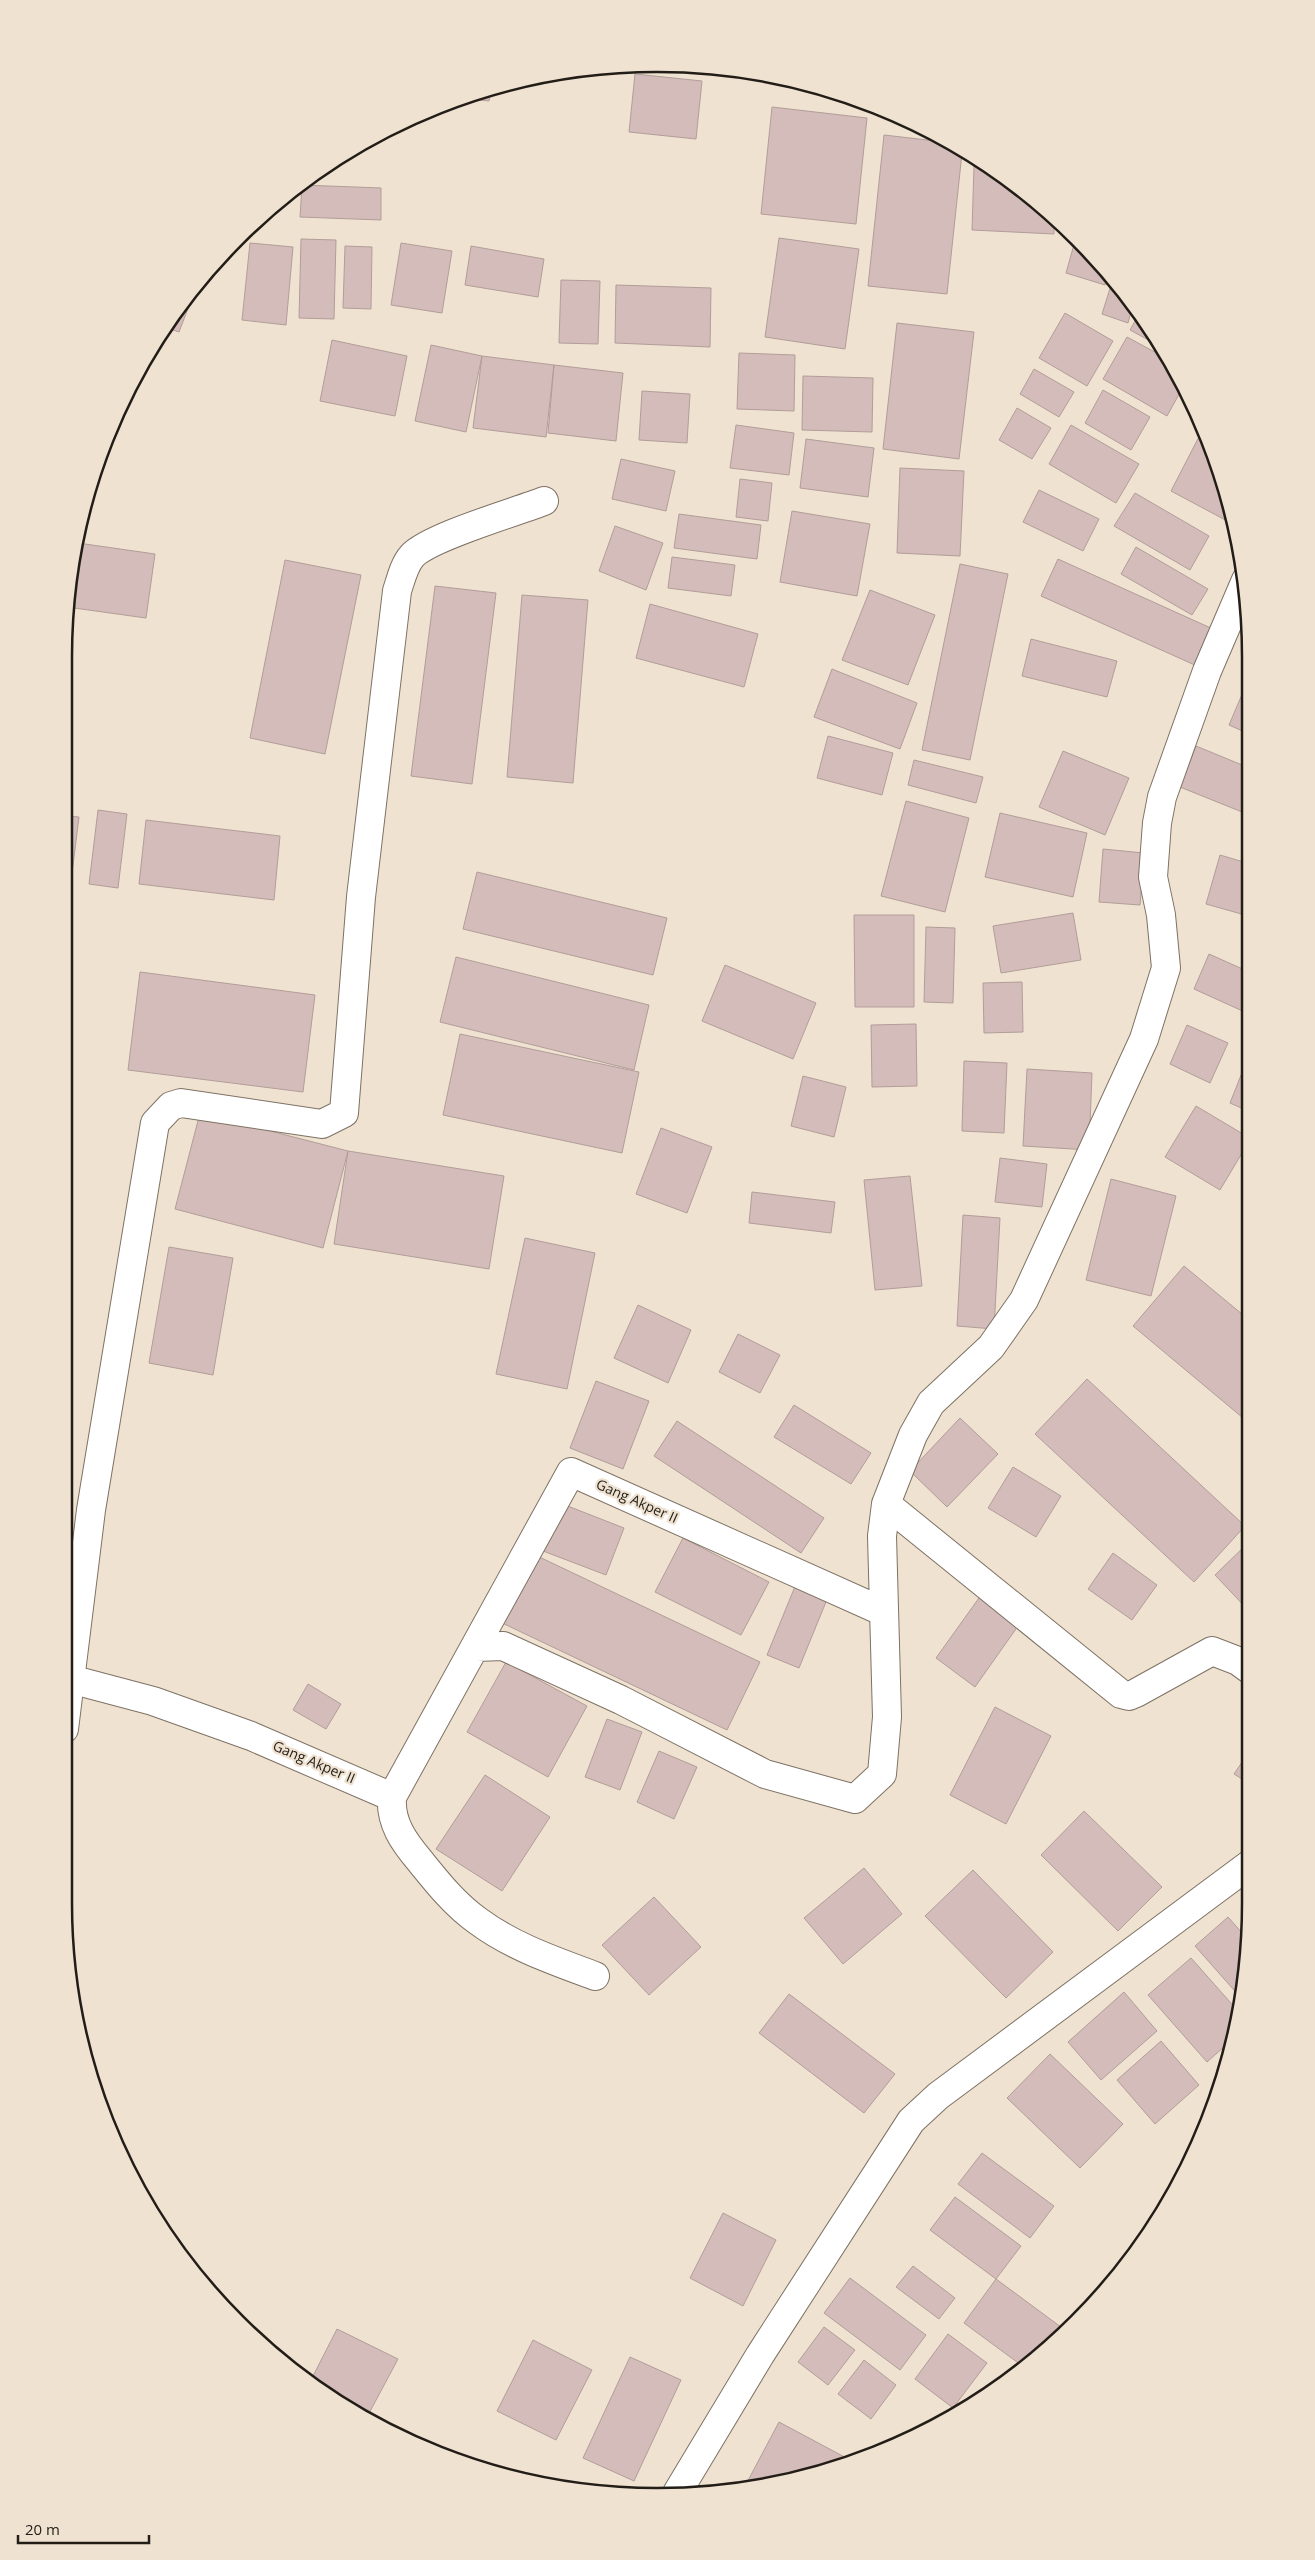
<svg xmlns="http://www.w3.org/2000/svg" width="1315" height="2560" font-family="'Open Sans',sans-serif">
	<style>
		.building { fill: #d3bcb9; stroke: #b29d99 }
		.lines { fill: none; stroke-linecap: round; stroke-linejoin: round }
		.street-casing { stroke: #7e7264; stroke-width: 30 }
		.street { stroke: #fff; stroke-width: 28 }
		.labels { text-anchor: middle; stroke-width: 4.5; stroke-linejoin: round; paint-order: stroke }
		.street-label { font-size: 14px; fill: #221d17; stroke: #efe2d1 }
		.rim { fill: none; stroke: #221d17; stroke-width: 2.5 }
	</style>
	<rect width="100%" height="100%" fill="#efe2d1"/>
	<path class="building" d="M635 74 702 81 696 139 629 132Z
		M491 90 489 101 461 98 466 95Z
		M772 107 867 118 856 224 761 214Z
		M884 135 945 142 962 153 947 294 868 286Z
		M974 166 983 167 1049 211 1054 217V234L972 230Z
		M302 185 381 188V220L300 217Z
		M779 238 859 249 845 349 765 337Z
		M301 239 336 240 334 319 299 318Z
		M1075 241 1108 274 1105 285 1066 273Z
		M250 243 293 247 286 325 242 320Z
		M401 243 452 251 442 313 391 305Z
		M345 246 372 247 371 309 343 308Z
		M471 246 544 259 538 297 465 285Z
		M1113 279 1133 304 1128 323 1102 314Z
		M561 280 600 281 598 344 559 343Z
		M197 285 179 332 167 328 186 296Z
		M616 285 711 288 710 347 615 343Z
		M1065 313 1113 341 1087 386 1039 358Z
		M1139 314 1156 344 1130 330Z
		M897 323 974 332 959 459 883 449Z
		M1127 337 1164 357 1182 389 1167 416 1103 379Z
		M332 340 407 356 395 416 320 401Z
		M431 345 482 356 466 432 415 421Z
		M739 353 795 355 794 411 737 409Z
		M482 356 554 365 546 437 473 428Z
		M554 365 623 373 616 441 548 433Z
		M1034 369 1074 392 1059 417 1020 394Z
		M803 376 873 378 872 432 802 430Z
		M1103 390 1150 417 1131 450 1085 423Z
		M642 391 690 394 687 443 639 440Z
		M1017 408 1051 428 1032 459 999 440Z
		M736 425 794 433 789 475 730 468Z
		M1071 425 1139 464 1116 503 1049 464Z
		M1204 427 1206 431 1231 523 1171 491Z
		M806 439 874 448 868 497 800 488Z
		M621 459 675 471 666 511 612 499Z
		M900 468 964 471 960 556 897 553Z
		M740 479 772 483 768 521 736 517Z
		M1039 490 1099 519 1083 551 1023 522Z
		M1135 493 1209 536 1190 570 1114 526Z
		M792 511 870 524 857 596 780 582Z
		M679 514 761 525 757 559 674 548Z
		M615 526 663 543 646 590 599 571Z
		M78 543 155 554 146 618 67 607Z
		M1136 547 1208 589 1192 615 1121 574Z
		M672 557 735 565 731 596 668 588Z
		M1058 559 1213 629 1197 666 1041 596Z
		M285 560 361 575 325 754 250 738Z
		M960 564 1008 574 970 760 922 750Z
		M435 586 496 593 472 784 411 776Z
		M870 590 935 615 908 685 842 660Z
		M522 595 588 600 573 783 507 777Z
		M650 604 758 634 744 687 636 658Z
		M1031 639 1117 661 1107 697 1022 676Z
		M832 669 917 703 900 749 814 717Z
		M1246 685 1247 733 1229 725Z
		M828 736 893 753 882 795 817 778Z
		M1196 746 1247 767V814L1180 787Z
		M1063 751 1129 778 1105 835 1039 807Z
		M914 760 983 777 976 803 908 785Z
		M906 801 969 818 945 912 881 896Z
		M98 810 127 814 118 888 89 884Z
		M1000 813 1087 833 1073 897 985 877Z
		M65 816 79 817 71 881 65 880Z
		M146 820 280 836 274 900 139 884Z
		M1103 849 1144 853 1140 905 1099 902Z
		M1220 855 1247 863V908L1245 915 1206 904Z
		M477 872 667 918 653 975 463 929Z
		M1073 913 1081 960 1001 973 993 926Z
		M854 915H914V1007H855Z
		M926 927 955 928 953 1003 924 1002Z
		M1209 954 1247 971V1013L1194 989Z
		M456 957 649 1005 634 1070 440 1022Z
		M725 965 816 1003 793 1059 702 1021Z
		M140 972 315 995 303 1092 128 1070Z
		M1022 982 1023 1032 984 1033 983 983Z
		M916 1024 917 1086 872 1087 871 1025Z
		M1187 1025 1228 1043 1210 1083 1170 1064Z
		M460 1034 639 1072 622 1153 443 1115Z
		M1247 1060 1248 1111 1230 1103Z
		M964 1061 1007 1063 1004 1133 962 1131Z
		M1027 1069 1092 1073 1089 1150 1023 1146Z
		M803 1076 846 1087 834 1137 791 1126Z
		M1196 1106 1248 1137V1143L1220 1190 1165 1157Z
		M200 1113 348 1151 323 1248 175 1209Z
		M661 1128 712 1147 687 1213 636 1194Z
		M348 1151 504 1176 489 1269 334 1244Z
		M1000 1158 1047 1164 1042 1207 995 1202Z
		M910 1176 922 1286 875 1290 864 1180Z
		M1111 1179 1176 1196 1151 1296 1086 1280Z
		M752 1192 835 1202 831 1233 749 1223Z
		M963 1215 1000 1218 994 1329 957 1326Z
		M525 1238 595 1253 567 1389 496 1374Z
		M169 1247 233 1258 213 1375 149 1363Z
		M1184 1266 1248 1319 1249 1423 1133 1326Z
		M638 1305 691 1330 668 1383 614 1358Z
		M738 1334 780 1355 760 1393 719 1372Z
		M1087 1379 1245 1526 1194 1582 1035 1434Z
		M596 1381 649 1401 623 1469 570 1448Z
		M794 1405 871 1453 851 1484 774 1437Z
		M960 1418 998 1454 947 1507 910 1471Z
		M677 1421 824 1518 801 1553 654 1456Z
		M1013 1467 1061 1496 1036 1537 988 1508Z
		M560 1503 624 1528 606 1575 543 1551Z
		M683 1538 769 1582 741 1635 655 1592Z
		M1249 1542V1611L1215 1575Z
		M531 1553 760 1662 727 1730 498 1621Z
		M1113 1553 1157 1585 1132 1620 1088 1589Z
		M796 1584 828 1597 799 1668 767 1655Z
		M984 1591 1023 1619 975 1687 936 1658Z
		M506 1662 587 1706 548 1777 467 1732Z
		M308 1684 341 1704 326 1729 293 1710Z
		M995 1707 1051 1736 1006 1824 950 1795Z
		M607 1719 642 1732 620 1790 585 1777Z
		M659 1751 697 1767 674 1819 637 1802Z
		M1249 1752 1250 1784 1234 1774Z
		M485 1775 550 1817 502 1891 436 1849Z
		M1084 1811 1162 1887 1118 1931 1041 1855Z
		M864 1868 902 1914 843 1964 804 1918Z
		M973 1870 1053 1952 1006 1998 925 1916Z
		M654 1897 701 1947 649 1995 602 1945Z
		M1228 1917 1250 1942 1241 1998 1195 1946Z
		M1191 1958 1238 2011 1234 2038 1207 2062 1148 1995Z
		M1124 1992 1157 2031 1101 2080 1068 2042Z
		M789 1994 895 2074 864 2113 759 2033Z
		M1161 2041 1199 2085 1155 2124 1117 2080Z
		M1050 2054 1123 2124 1080 2168 1007 2098Z
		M982 2153 1054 2206 1030 2238 958 2184Z
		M955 2197 1021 2246 996 2279 930 2230Z
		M723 2213 776 2240 743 2306 690 2278Z
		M913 2266 955 2298 939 2319 896 2287Z
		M850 2278 926 2335 900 2370 824 2313Z
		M996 2279 1065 2330 1057 2340 1025 2368 964 2323Z
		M824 2327 855 2350 828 2385 798 2362Z
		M337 2329 398 2359 367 2417 328 2396 310 2382Z
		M948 2334 987 2363 953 2408 915 2379Z
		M533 2340 592 2370 556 2440 497 2411Z
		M630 2357 681 2380 634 2481 583 2458Z
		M864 2360 896 2385 871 2419 838 2394Z
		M779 2422 852 2461 811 2476 743 2490Z"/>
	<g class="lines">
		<g class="street-casing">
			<path id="street" d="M886 1504 1121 1694 1129 1696 1136 1693 1212 1651 1238 1661 1249 1669
				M476 1647 503 1646 621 1700 765 1774 855 1799 882 1774 887 1717 882 1536 886 1504 913 1435 931 1403 991 1347 1024 1300 1144 1039 1166 968 1161 915 1153 877 1157 823 1162 797 1207 671 1246 580
				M70 1679 153 1701 251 1736 392 1797 571 1472 884 1612
				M64 1729 91 1510 155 1123 171 1106 181 1103 322 1124 344 1113 361 897 397 591C401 579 404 565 412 556 429 537 516 512 544 501
				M392 1797C390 1823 404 1842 420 1861 437 1882 455 1905 478 1921 513 1947 555 1961 595 1976
				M677 2493 760 2355 911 2121 938 2096 1250 1864"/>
		</g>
		<use href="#street" class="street"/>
	</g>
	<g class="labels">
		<g class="street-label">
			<text transform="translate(637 1501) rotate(24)" y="5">Gang Akper II</text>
			<text transform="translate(314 1762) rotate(23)" y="5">Gang Akper II</text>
		</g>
	</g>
	<path d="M0 0H1315V2560H0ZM657 72H657A585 585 0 0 1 1242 657V1903A585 585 0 0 1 657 2488H657A585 585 0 0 1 72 1903V657A585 585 0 0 1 657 72Z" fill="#efe2d1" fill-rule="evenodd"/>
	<path class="rim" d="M657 72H657A585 585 0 0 1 1242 657V1903A585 585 0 0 1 657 2488H657A585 585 0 0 1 72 1903V657A585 585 0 0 1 657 72Z"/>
	<path d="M18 2535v8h131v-8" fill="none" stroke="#221d17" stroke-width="2.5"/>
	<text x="25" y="2535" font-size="15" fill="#221d17" stroke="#efe2d1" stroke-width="4" paint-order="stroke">20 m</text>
</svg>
